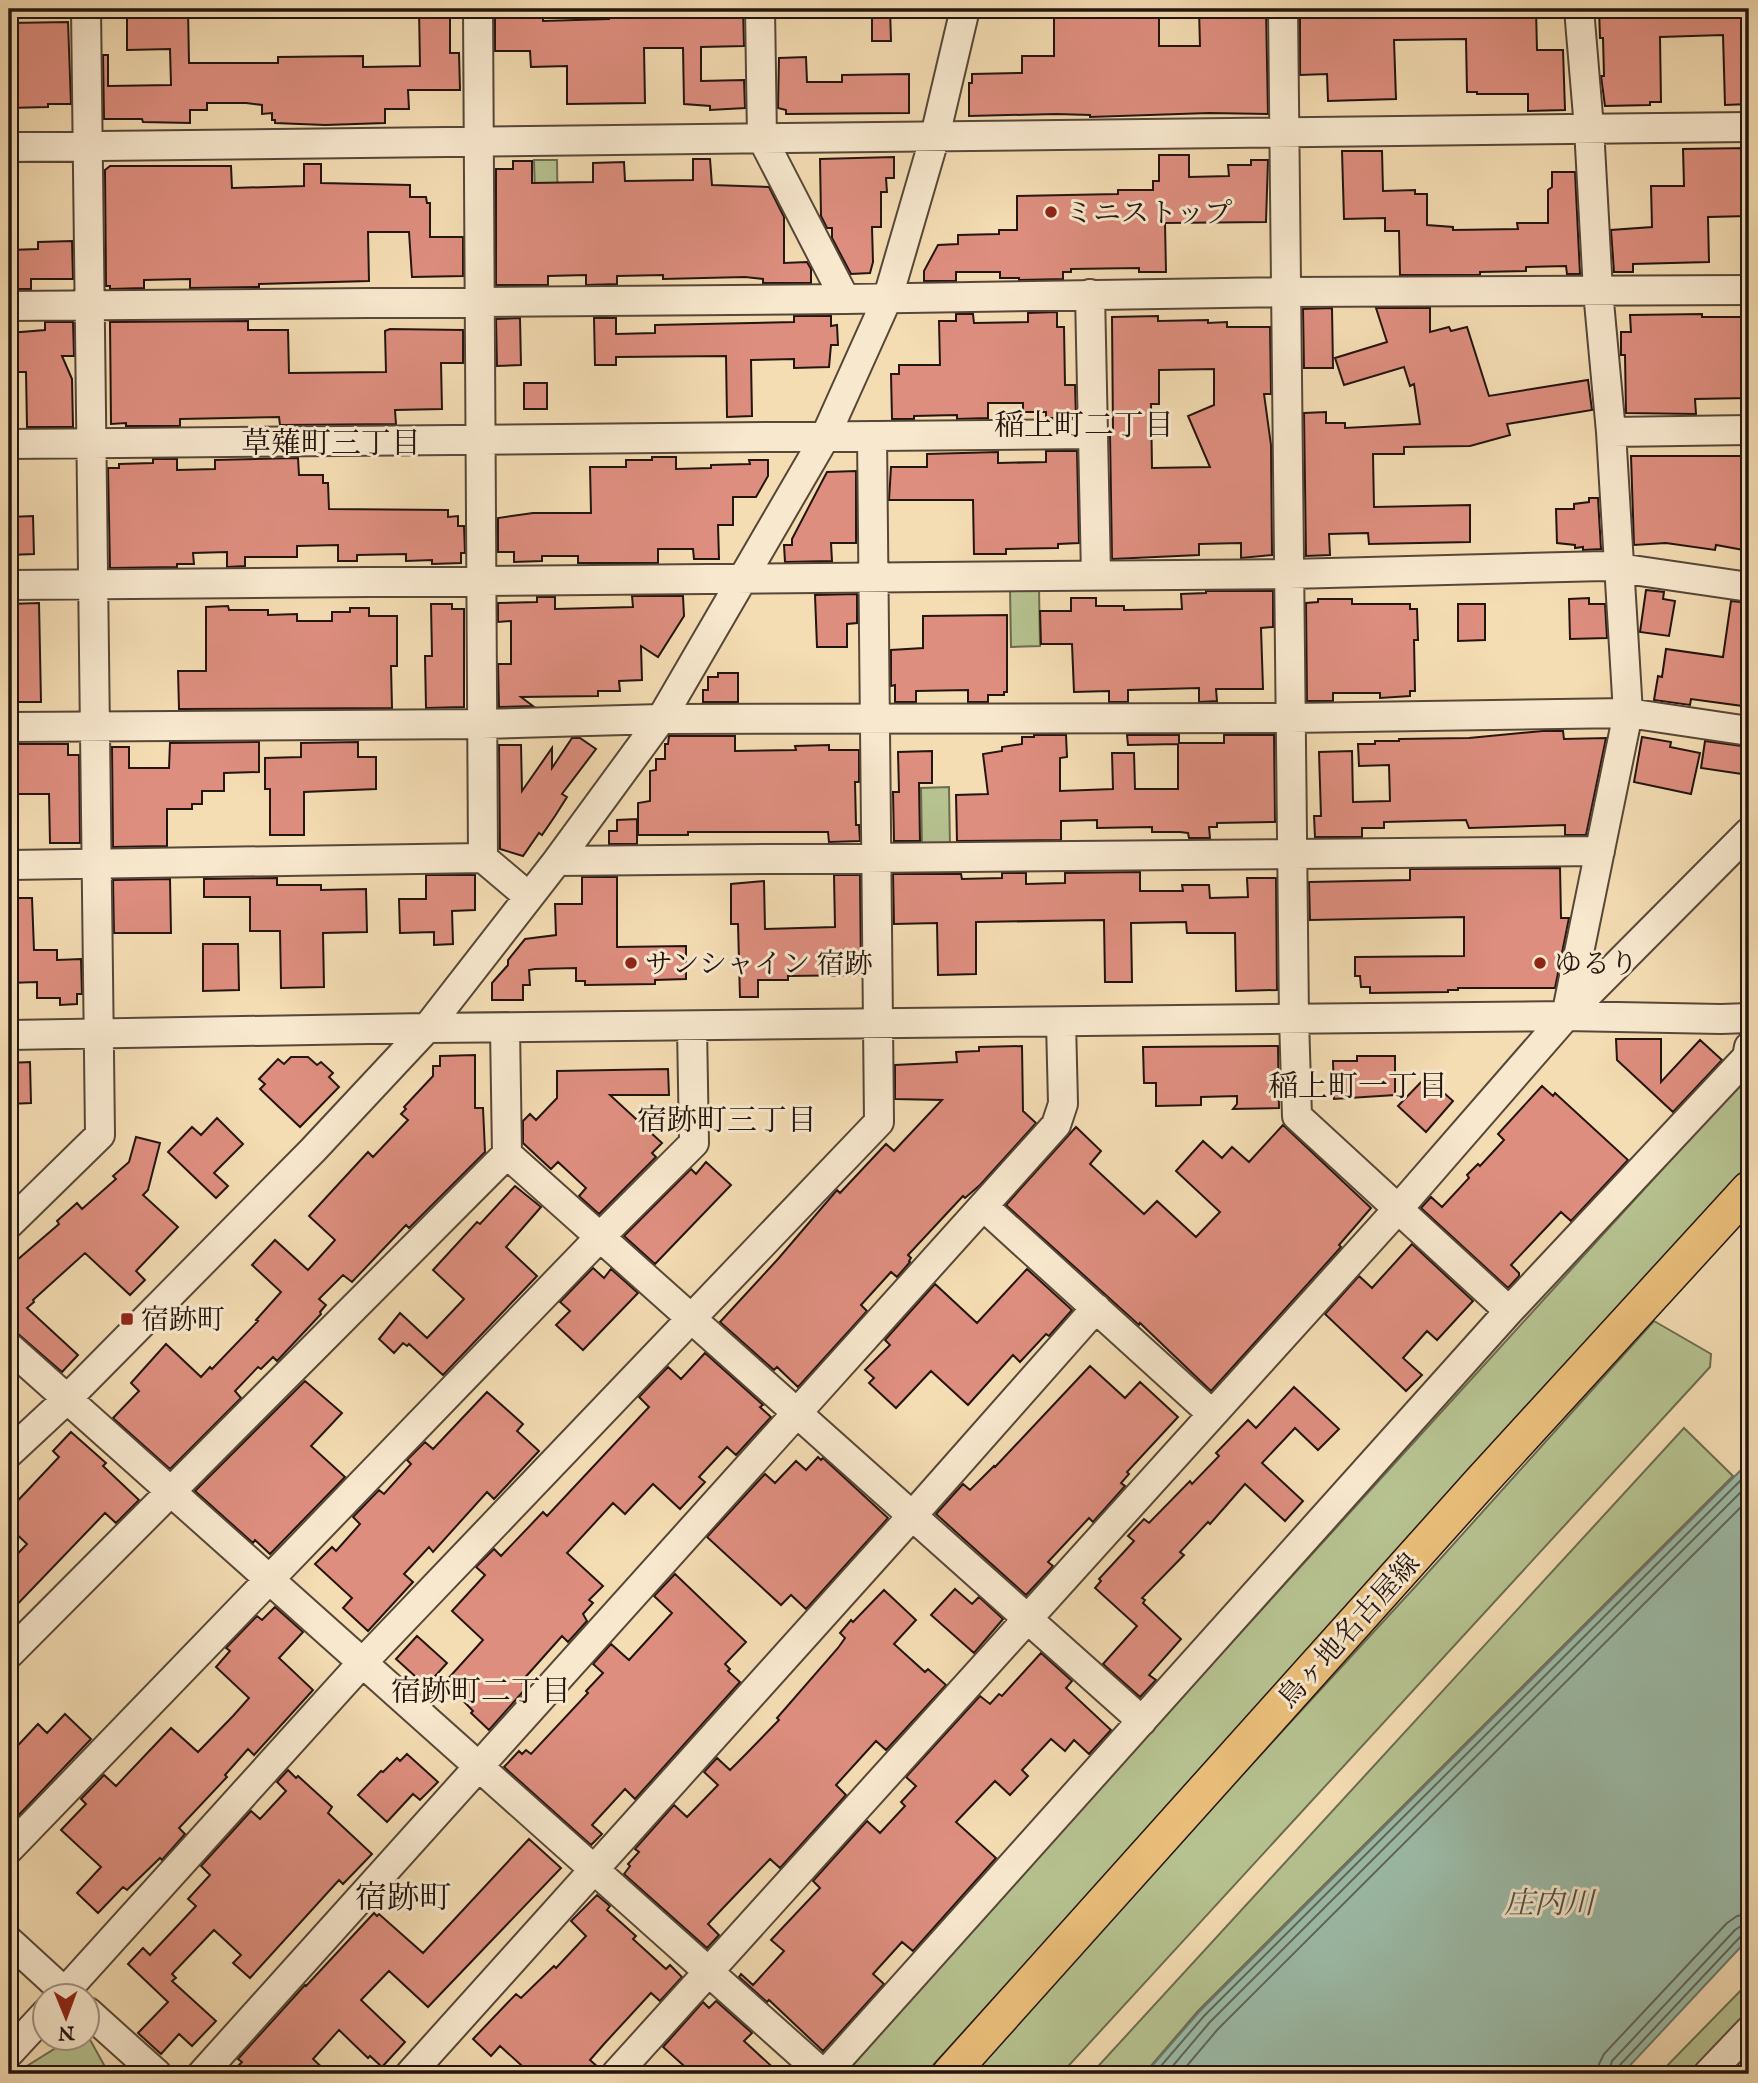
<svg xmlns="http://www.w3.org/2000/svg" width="1758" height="2083" font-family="'IM FELL English','Noto Serif JP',serif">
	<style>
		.green { fill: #b6c290; stroke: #6c6c50; stroke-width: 2 }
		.water { fill: #9cbca9; stroke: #6c796b; stroke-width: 2 }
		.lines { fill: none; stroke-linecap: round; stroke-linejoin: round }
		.shore { stroke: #60685c; stroke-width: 2 }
		.building { fill: #de8e7f; stroke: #23150f; stroke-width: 2; fill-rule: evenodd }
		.minor-casing { stroke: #574738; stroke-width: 32 }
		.major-casing { stroke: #23150f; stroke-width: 38 }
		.minor { stroke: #f8e8ce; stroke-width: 28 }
		.major { stroke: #eabe7a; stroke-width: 35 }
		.poi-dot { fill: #8f2418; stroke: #f8e8ce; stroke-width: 2.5 }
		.labels { text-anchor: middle; stroke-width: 6; stroke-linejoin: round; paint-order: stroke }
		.poi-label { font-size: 28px; fill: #23150f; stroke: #f8e8ce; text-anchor: start }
		.street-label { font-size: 28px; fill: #23150f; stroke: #f8e8ce }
		.neighbourhood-label { font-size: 30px; fill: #23150f; stroke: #f8e8ce }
		.water-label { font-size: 30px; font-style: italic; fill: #4d4f45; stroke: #f8e8ce }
		.quarter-label { font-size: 32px; fill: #23150f; stroke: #f8e8ce }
	</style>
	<rect width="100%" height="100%" fill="#f4dcb3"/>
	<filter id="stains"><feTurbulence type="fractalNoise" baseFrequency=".00286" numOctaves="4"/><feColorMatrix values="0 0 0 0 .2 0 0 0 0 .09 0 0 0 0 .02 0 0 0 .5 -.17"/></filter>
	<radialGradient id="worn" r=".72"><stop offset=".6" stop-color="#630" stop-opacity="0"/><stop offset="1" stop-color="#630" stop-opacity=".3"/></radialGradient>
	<path class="green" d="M534 160H557L558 230 536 231Z
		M1039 587 1040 646 1011 647 1010 588Z
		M949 787 950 848 922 849 921 788Z
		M1749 1074V1168L925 2074H845L1152 1730Z
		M1654 1321 1711 1354 1710 1367 1061 2074H967L1415 1587Z
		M1684 1428 1733 1476 1198 2011 1144 2074H1091Z
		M1749 1982V2017L1697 2074H1659Z
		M88 2036 109 2074H14L72 2038Z
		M1749 2043V2074H1719Z"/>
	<path class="water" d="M1749 1462V1938L1622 2074H1145L1199 2012Z"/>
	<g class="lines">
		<path class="shore" d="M1154 2074 1204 2016 1749 1472
			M1166 2074 1210 2022 1749 1484
			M1180 2074 1218 2029 1749 1499
			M1598 2074 1599 2064 1604 2054 1727 1923 1737 1916 1749 1914
			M1608 2074 1612 2061 1735 1930 1741 1926 1749 1925
			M1617 2074 1619 2066 1741 1936 1749 1934"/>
	</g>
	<path class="building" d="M127 9H188L189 63H278V57L363 56V67L420 66 419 9H450V53H459L460 90H408L409 109H385V123L325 125 275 123V120H272V113L262 114V105L246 103H207V110H190V123L143 122 142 119H104L103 55H108V86L171 85 170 49 127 50Z
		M495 9H543V21L609 19V9H658V13L707 12V9H743L744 46 701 47V81L744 80 745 108 710 110V106L684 104 683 48H644L645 103 567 104V66L531 67 530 51H495Z
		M872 9H890L891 41H872Z
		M1054 9H1134V17H1159V46H1200L1199 9H1266L1268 114 1209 113 1090 117V115L1056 114 969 116V83H972V74L1022 73V56H1054Z
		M1300 9H1536L1537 50H1563L1565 110 1528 111V94H1477V92H1467L1466 39 1394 40 1396 99 1328 101 1327 74 1300 75Z
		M1599 9H1663V14L1706 13V9H1749V104L1725 105 1723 35 1660 37 1661 102H1650V105L1605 106 1601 76H1604L1603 38H1600Z
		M68 22 71 104H48V107L9 108V23Z
		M806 57 807 82H842V75L909 74V113L786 114V110L778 108 779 58Z
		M1749 148V216L1708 217 1709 262 1633 264V272H1614L1611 230 1652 227 1651 186H1684L1683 149Z
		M1342 151H1382L1383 191 1415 190V194H1427V225L1453 227V230L1518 229 1517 223H1548V190L1552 187V172H1575L1580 274H1567L1566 266 1526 267V271L1480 272V275H1400L1399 231H1385V218L1344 219Z
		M1159 155H1189V177L1229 176 1228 165H1251V160H1268L1266 222 1165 223 1166 272H1139V268L1071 269V272H1063V279L1019 280V278H1000V272H956V281H924V271L938 245 958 244V235L999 234V230H1017V196L1118 194V190H1153V181H1159Z
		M894 157V178H886L887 192H881V227H872L873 262 870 273 851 274 832 238V228H827L821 216 820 159Z
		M693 159H710L712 185 769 187 784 217V263L807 262 811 269V283H763V279L745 277 663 279V275L617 276V284L586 285V275L548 276V285H496V169H513V161H532V183L593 182V163L624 162 625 181 693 180Z
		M304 164H321V183L410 185V197H426L427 203H430V237H463V276L412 277 409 232H368L369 281 259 284V287L190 288V279L144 280V288L110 289V286H106L105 170 110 166H231L232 188 304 186Z
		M72 241 73 279H31V289H9V250L38 249V242Z
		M1332 308 1333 368H1304L1303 309Z
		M1376 308H1430V332L1449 327 1451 331 1467 327 1489 396 1588 380 1592 410 1507 424 1510 435 1470 446 1404 447V454H1373L1374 507 1470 505V542L1369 544 1368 533 1329 534 1330 555 1306 556 1304 413 1326 412V423H1345V428L1420 424 1414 384 1410 386 1404 367 1344 385 1335 358 1387 342Z
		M1057 312V327H1064L1065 385H1075L1076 418H1046V412H1023V403H988V418L957 419V415L914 416V419H892L891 374H899V365H940L939 321H956V314H973L974 323 1028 322V313Z
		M1702 314V317H1749V398L1695 399 1696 414 1626 413 1625 355H1621V332H1631L1630 315Z
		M794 316H831V326L837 325 838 345H831L829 367 794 368V359L751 360 752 416 727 417 726 356 616 357V365H595L594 318H616V334L655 333V325L794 322Z
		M1158 316V321L1208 320V323L1227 322V327H1270L1271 394H1264L1271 445 1272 555 1241 558V543L1199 544V555L1112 559 1110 434 1113 432 1112 317ZM1214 369V405L1188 416 1210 467 1152 468 1151 404H1159V370Z
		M520 318 521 365 497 366 496 319Z
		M248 321V330H288L289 373 386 372 385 331 390 329 463 330V363H441L442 409 395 410 396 424 280 425 279 417 180 419V426H126V423L111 424 110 322Z
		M45 322H73L74 356H62L72 379 73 427H27L26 372H18V368H9V333L45 330Z
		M524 383H547V409H524Z
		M1046 451H1077L1079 543 1058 544V548L1006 549V554H974L973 500H889L891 467H927V454L998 452V463L1046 462Z
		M1631 456H1749V551L1716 545 1715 550 1666 543 1634 545Z
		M652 457H676V469L711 468V465L750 464 749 460H768V476L756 497H733V525H718L719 559H694L693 549H658V563H578V556H542V561L514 562V552H498V518L533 513H591L590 467H626V460H652Z
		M298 458 299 475H323V483H328L329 509 448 510V517L458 516V526H464L465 553H461V563L432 564V560L406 561V554L357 555V561H338V545L297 546V557H245V566L227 567V552L193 553 194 564H177V567L110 568 108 468H119V464L153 463V459H177V470L215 469V460Z
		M856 471V543H831L832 561 785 562 784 545H792V539L827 472Z
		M1589 498H1598L1601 549 1583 550V547L1575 548V545L1557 543 1556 509H1574V504L1589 502Z
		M33 516 34 554 9 555V517Z
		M1646 590 1664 592 1663 599 1675 601 1669 636 1640 632Z
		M1206 591H1273V627L1261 628 1263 689H1216L1217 701 1199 702V688L1128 690V702H1109V691L1074 692 1072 644H1041L1040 611H1071V598H1096V606H1124V610L1182 609 1181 594 1206 593Z
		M857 594V623L847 624V647H817L815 595Z
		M632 596H683L684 616 658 657 641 646 642 680 619 681 620 691H598V696L521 697 533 706 499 707 498 664H511V621L498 622V603L537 602V597H555V609L633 607Z
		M1589 598V604H1605L1607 638 1570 639 1569 599Z
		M1318 599H1352V604H1410V609H1417L1418 640H1414L1415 691H1410V696L1380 698V693H1333V701H1307L1306 603 1318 602Z
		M1731 601 1749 603V696L1744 695 1743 706 1691 699 1690 705 1654 700 1658 676 1662 677 1666 649 1723 657Z
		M39 603 41 702H9V604Z
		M431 604H452V609H464V707L426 708 425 656H432Z
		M1458 604H1485V640L1458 641Z
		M228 606 229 610H268V615L297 614V621H332V612H350V608H369V616H397V666H391L392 708 179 709 178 671H206V607Z
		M1007 615V692H1004V695H988V702H968V690L916 691V702H895V685L891 686V650L923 648V616Z
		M718 673H738V702H703V690H708V677H718Z
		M1543 731H1563L1564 739 1606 738 1586 835H1565V825L1469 828 1466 820 1384 822V828H1362V837H1315L1314 816H1321L1319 752 1352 751 1353 802 1390 801 1389 765 1359 766 1358 744H1375V741H1399V739L1469 738Z
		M1034 735H1066L1067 757 1060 758V791L1113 789 1112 753H1134L1135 789H1178V744L1128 745 1127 735H1179V743H1224V735H1274L1275 822 1217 823V827H1209L1210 838H1189L1188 833 1180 832H1152V827L1097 828V820L1061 821V840L957 841 956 795 988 794 983 754 1002 751V747L1022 744V737H1034Z
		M669 736H735V751L796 750 795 746 829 745V750H859V782H855L856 825H859L860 841 829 842 828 832H688V835H638V803L650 801V771L656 770V759H665V744H668Z
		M1642 737 1671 742 1670 747 1700 753 1691 794 1634 782Z
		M572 738H580L596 749 562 794 567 797 555 816 542 835 539 833 523 856 500 849 499 745H521L522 791 552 748V768Z
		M1705 741 1749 747V775L1701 768Z
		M259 742V772L224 773V791H202V804H192V809H167V846L113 847 112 747H129V768H169L170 743Z
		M358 742V757H376V789L304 792V835H270V789H265V758L301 757V743Z
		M9 744H68V755H79L80 843H50L49 794H9Z
		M932 751V783H919L920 841H894L893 792H899L898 752Z
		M637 819V844H609V831H617V820Z
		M1560 868 1561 918H1569L1555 988H1458V990H1448V992L1370 993V987H1361L1360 976H1355V957L1464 956V917L1310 920 1309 882 1410 880V869Z
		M1140 872V891H1183L1182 885H1209L1210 898 1248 897 1247 878H1276L1277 990 1236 991 1235 933H1187L1186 922 1131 923 1132 982H1105L1104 920 976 922V974L938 975 937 923 894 924 893 874H961L962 879 1002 878V873H1026V884L1065 883V873Z
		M426 875H475V910L452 911 453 944 434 945V932L400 933 399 899H426Z
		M834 875H860L861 975 788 976V980H758V997H740L738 924H731V884L764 881 765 929 835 927Z
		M582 877H617V947L686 946V979L655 980V984L585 985V981H576V968L535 969 529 970 530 985H523V1000H492V983L508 965V960L525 939 556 935 555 904H582Z
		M277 878V885H321V890L366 889 367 932 323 933 324 987 281 988 280 931H250V897H204V879Z
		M170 879 171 933H114L113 880Z
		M13 898H32L34 950H57V960L81 959 82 994H77V1004L60 1005V998H37V982L9 983V907H13Z
		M203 944H238L239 990 203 991Z
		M1616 1039H1661V1082L1700 1040 1722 1060 1673 1112 1617 1060Z
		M1022 1046 1023 1111 1036 1123 980 1185 965 1198 963 1196 908 1255 911 1258 909 1261 910 1262 897 1277 891 1272 861 1305 867 1311 798 1387 777 1367 774 1370 720 1322 778 1259 837 1190 840 1193 886 1144 894 1151 942 1100 895 1099V1065L957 1062 956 1052 979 1051V1047Z
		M1278 1046 1279 1108 1233 1109 1237 1104V1096L1201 1097V1105L1156 1106V1083H1144L1143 1047Z
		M475 1055V1108H483L485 1152 409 1228 406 1225 352 1282 343 1275 319 1299 326 1305 320 1312 321 1314 277 1361 273 1357 261 1369 258 1367 235 1391 241 1398 170 1469 113 1418 139 1391 131 1383 166 1344 201 1377 210 1367 212 1369 258 1321 256 1320 281 1292 252 1265 275 1240 308 1270 335 1240 309 1216 368 1152 373 1157 408 1120 401 1114 406 1109 404 1107 433 1076V1066H440V1056Z
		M1357 1056H1395V1095L1334 1099 1333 1061H1357Z
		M291 1057H308L317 1065 321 1062 333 1073 329 1077 339 1087 300 1127 260 1089 265 1084 259 1079 278 1059 284 1064Z
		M30 1062 31 1103 9 1104V1063Z
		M668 1069 669 1095H610L662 1143 652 1153 656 1157 599 1214 579 1196 586 1188 558 1162 551 1169 523 1143V1121L530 1114 536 1120 557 1098V1071Z
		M1426 1077 1453 1101 1426 1132 1398 1106Z
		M1542 1086 1553 1096 1555 1093 1628 1160 1571 1221 1561 1212 1511 1265 1519 1273V1276L1508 1288 1421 1208 1431 1197 1442 1207 1469 1178 1467 1175 1478 1164 1480 1166 1504 1140 1498 1134Z
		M217 1118 243 1144 214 1173 228 1186 216 1198 168 1152 192 1127 201 1135Z
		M1283 1125 1371 1208 1339 1245 1341 1247 1211 1391 1140 1323 1139 1325 1006 1205 1076 1127 1101 1151 1090 1164 1144 1214 1157 1201 1196 1237 1220 1212 1176 1171 1203 1141 1222 1158 1232 1147 1249 1162Z
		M136 1137 160 1143 148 1190 143 1195 178 1227 136 1271 145 1280 130 1295 85 1253 33 1300 34 1302 27 1308 78 1355 62 1372 9 1326V1267L59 1224 57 1221 77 1203 82 1209 116 1179 113 1176 129 1162Z
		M706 1162 731 1185 655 1264 624 1236 691 1169 696 1174Z
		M515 1186 541 1207 506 1247 537 1276 443 1375 409 1344 407 1346 403 1343 394 1353 379 1339 400 1313 427 1338 464 1299 433 1270 477 1222 480 1224Z
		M1412 1244 1473 1301 1437 1340 1427 1331 1403 1358 1422 1375 1406 1391 1325 1314 1359 1276 1372 1288Z
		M593 1268 604 1278 611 1269 638 1293 583 1350 556 1325 570 1311 560 1302Z
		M1027 1269 1072 1310 1049 1336 1046 1334 1020 1362 1013 1355 968 1405 931 1371 896 1408 869 1383 874 1378 865 1370 890 1345 885 1340 935 1284 977 1323Z
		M705 1353 763 1405 760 1407 771 1417 736 1455 727 1447 699 1477 705 1482 680 1509 653 1484 625 1514 613 1503 567 1553 603 1586 589 1600 593 1603 583 1614 587 1621 568 1642 562 1636 538 1663 521 1682 527 1687 489 1730 471 1713 473 1711 445 1682 483 1640 452 1611 485 1575 476 1567 494 1549 501 1556 543 1512 547 1516 649 1407 639 1397 668 1367 681 1379Z
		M1090 1366 1125 1398 1140 1382 1178 1417 1127 1472 1129 1474 1121 1483 1125 1486 1093 1522 1089 1518 1048 1562 1053 1566 1026 1595 936 1514 963 1484 970 1490 994 1466 995 1467Z
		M305 1381 342 1413 311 1446 345 1477 270 1554 255 1540 253 1543 195 1491Z
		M1294 1387 1339 1429 1318 1450 1295 1428 1262 1463 1303 1501 1285 1521 1245 1484 1210 1524 1208 1522 1180 1552 1184 1555 1142 1598 1145 1600 1143 1603 1181 1639 1149 1675 1156 1680 1140 1697 1103 1664 1137 1626 1095 1588 1101 1581 1099 1579 1134 1541 1128 1536 1144 1519 1149 1523 1190 1481 1192 1484 1219 1456 1216 1453 1248 1420 1256 1428Z
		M487 1392 523 1424 517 1431 539 1451 494 1499 487 1492 433 1552 429 1547 404 1574 413 1582 368 1631 343 1608 352 1598 315 1564 332 1547 336 1551 360 1524 353 1517 379 1490 384 1494 411 1464 407 1460 425 1442 433 1449Z
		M71 1432 106 1463 103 1466 139 1500 116 1523 105 1513 9 1613V1563L27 1544 9 1527V1510L59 1457 53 1451Z
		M818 1457 821 1460 823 1458 888 1518 806 1609 791 1595 781 1605 707 1537 765 1474 775 1483 796 1461 806 1470Z
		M675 1574 746 1642 725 1664 730 1669 728 1671 740 1682 635 1799 625 1789 592 1825 602 1834 591 1845 504 1767 519 1751 522 1754 526 1750 531 1754 588 1693 586 1691 603 1673 593 1664 611 1644 629 1660 672 1613 654 1596Z
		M955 1589 972 1604 979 1597 1003 1619 974 1653 931 1615Z
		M884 1590 916 1620 894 1644 925 1672 928 1669 946 1685 886 1750 876 1741 836 1785 846 1795 780 1868 770 1859 723 1908 708 1924 719 1935 707 1948 624 1874 630 1866 628 1864 639 1852 635 1849 674 1805 687 1817 718 1785 704 1772 717 1758 730 1770 746 1754 779 1720 777 1718 838 1648 845 1638 840 1633 851 1620 853 1622Z
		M275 1607 303 1632 279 1658 313 1690 254 1755 248 1749 225 1775 227 1777 179 1828 185 1834 162 1860 160 1858 127 1890 123 1887 98 1913 77 1893 101 1867 61 1830 86 1804 81 1799 104 1775 116 1786 171 1728 198 1752 233 1716 249 1698 216 1667 230 1651 226 1648 257 1616 262 1620Z
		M417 1636 447 1663 426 1686 396 1659Z
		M1041 1653 1072 1681 1066 1688 1111 1730 1089 1754 1074 1740 1065 1751 1051 1739 1022 1770 1028 1776 1010 1795 995 1781 956 1822 996 1858 913 1951 902 1942 873 1974 884 1984 823 2051 769 2000 767 2002 739 1977 741 1974 753 1985 784 1951 771 1940 820 1888 813 1881 867 1821 880 1833 905 1806 901 1802 916 1786 906 1777 980 1696 990 1704 999 1694 1002 1696Z
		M65 1714 91 1739 15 1819 9 1813V1755L38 1724 47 1733Z
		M407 1754 438 1782 420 1800 413 1794 387 1822 358 1795 381 1771 383 1772 397 1758 400 1761Z
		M288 1770 296 1778 298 1776 332 1807 328 1813 372 1854 343 1884 339 1880 250 1978 233 1963 241 1955 214 1930 172 1974 176 1978 172 1981 216 2021 192 2046 179 2034 161 2054 138 2033 168 2002 128 1964 143 1948 150 1955 196 1906 188 1899 210 1875 201 1866 251 1811 260 1819 286 1791 277 1782Z
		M529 1839 561 1868 428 2007 389 1971 361 2000 405 2042 382 2067 370 2056 368 2058 339 2030 313 2059 329 2074H230L242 2062 238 2059 305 1985 306 1986 374 1913 377 1916 379 1914 423 1953Z
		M597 1895 610 1906 607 1910 636 1936 633 1939 666 1969 670 1965 682 1977 660 2001 651 1993 604 2044 590 2060 600 2069V2074H531L500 2046 491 2056 473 2039 516 1994 521 1998 554 1966 556 1968 586 1936 571 1921Z
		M716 2001 752 2033 744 2041 780 2074H693L663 2047 703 2002 709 2008Z"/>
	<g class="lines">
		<g class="minor-casing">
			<path id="minor" d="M478 9 483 858
				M760 9 762 138 845 299
				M1283 9 1294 1019 1297 1116 1509 1311
				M9 147 1749 127
				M1090 294 1096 575
				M9 306 845 299 1286 292 1749 290
				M1611 432 1749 430
				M9 444 1093 434
				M9 585 1289 574 1605 566 1749 587
				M9 727 482 724 661 719 1291 718 1628 713 1749 731
				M557 861 1600 851
				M9 865 483 858 529 897
				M1566 1016 1628 713 1611 432 1598 291 1589 128 1579 9
				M505 1028 507 1154 1142 1721
				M9 1035 427 1028 1566 1016 1721 1019 1749 1018
				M983 1206 1212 1414
				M9 1224 100 1135 86 9
				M9 1347 823 2074
				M9 1453 66 1400 313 1150 427 1028 557 861 661 719 825 437 888 297 935 136 965 9
				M9 1654 507 1154
				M9 1849 600 1237 694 1143 692 1027
				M9 1941 69 1996
				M61 1996 362 1663 879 1122 872 436
				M88 2012 157 2074
				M9 2053 46 2013
				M202 2074 1056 1125 1063 1104 1061 1022
				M410 2074 912 1516 1096 1308
				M616 2074 1398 1209 1566 1016 1749 832
				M825 2074 1509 1311 1747 1057 1749 1047
				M1708 2074 1749 2031"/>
		</g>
		<g class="major-casing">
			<path id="major" d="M950 2074 1480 1483 1749 1189"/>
		</g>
		<use href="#minor" class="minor"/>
		<use href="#major" class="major"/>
	</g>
	<g class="poi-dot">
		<circle cx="1051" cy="212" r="7"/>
		<circle cx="631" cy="963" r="7"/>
		<circle cx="1540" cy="963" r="7"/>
		<rect x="120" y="1312" width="14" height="14" rx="3.5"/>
	</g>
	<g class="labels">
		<g class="poi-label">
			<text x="1065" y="222">ミニストップ</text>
			<text x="645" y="973">サンシャイン 宿跡</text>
			<text x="1554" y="973">ゆるり</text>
			<text x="141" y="1329">宿跡町</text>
		</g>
		<g class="street-label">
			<text transform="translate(1348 1630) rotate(-48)" y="10">鳥ヶ地名古屋線</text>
		</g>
		<g class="neighbourhood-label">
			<text x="1084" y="435">稲上町二丁目</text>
			<text x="331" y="453">草薙町三丁目</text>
			<text x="1358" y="1096">稲上町一丁目</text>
			<text x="727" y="1130">宿跡町三丁目</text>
			<text x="481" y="1701">宿跡町二丁目</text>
		</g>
		<g class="water-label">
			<text x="1549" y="1913">庄内川</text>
		</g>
		<g class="quarter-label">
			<text x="403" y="1908">宿跡町</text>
		</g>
	</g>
	<rect width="1758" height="2083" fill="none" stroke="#f4dcb3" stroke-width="35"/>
	<rect x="10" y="10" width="1737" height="2062" fill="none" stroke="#23150f" stroke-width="3.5"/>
	<rect x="18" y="18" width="1723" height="2048" fill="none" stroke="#23150f" stroke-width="2"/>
	<g transform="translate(66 2017) rotate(179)"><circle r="33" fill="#f8e8ce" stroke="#a39482" stroke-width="2"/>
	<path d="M0-5L12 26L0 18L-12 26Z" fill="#8f2418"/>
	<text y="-10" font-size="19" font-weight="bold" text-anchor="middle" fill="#23150f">N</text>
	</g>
	<rect width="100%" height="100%" filter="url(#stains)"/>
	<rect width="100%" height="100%" fill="url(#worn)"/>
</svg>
